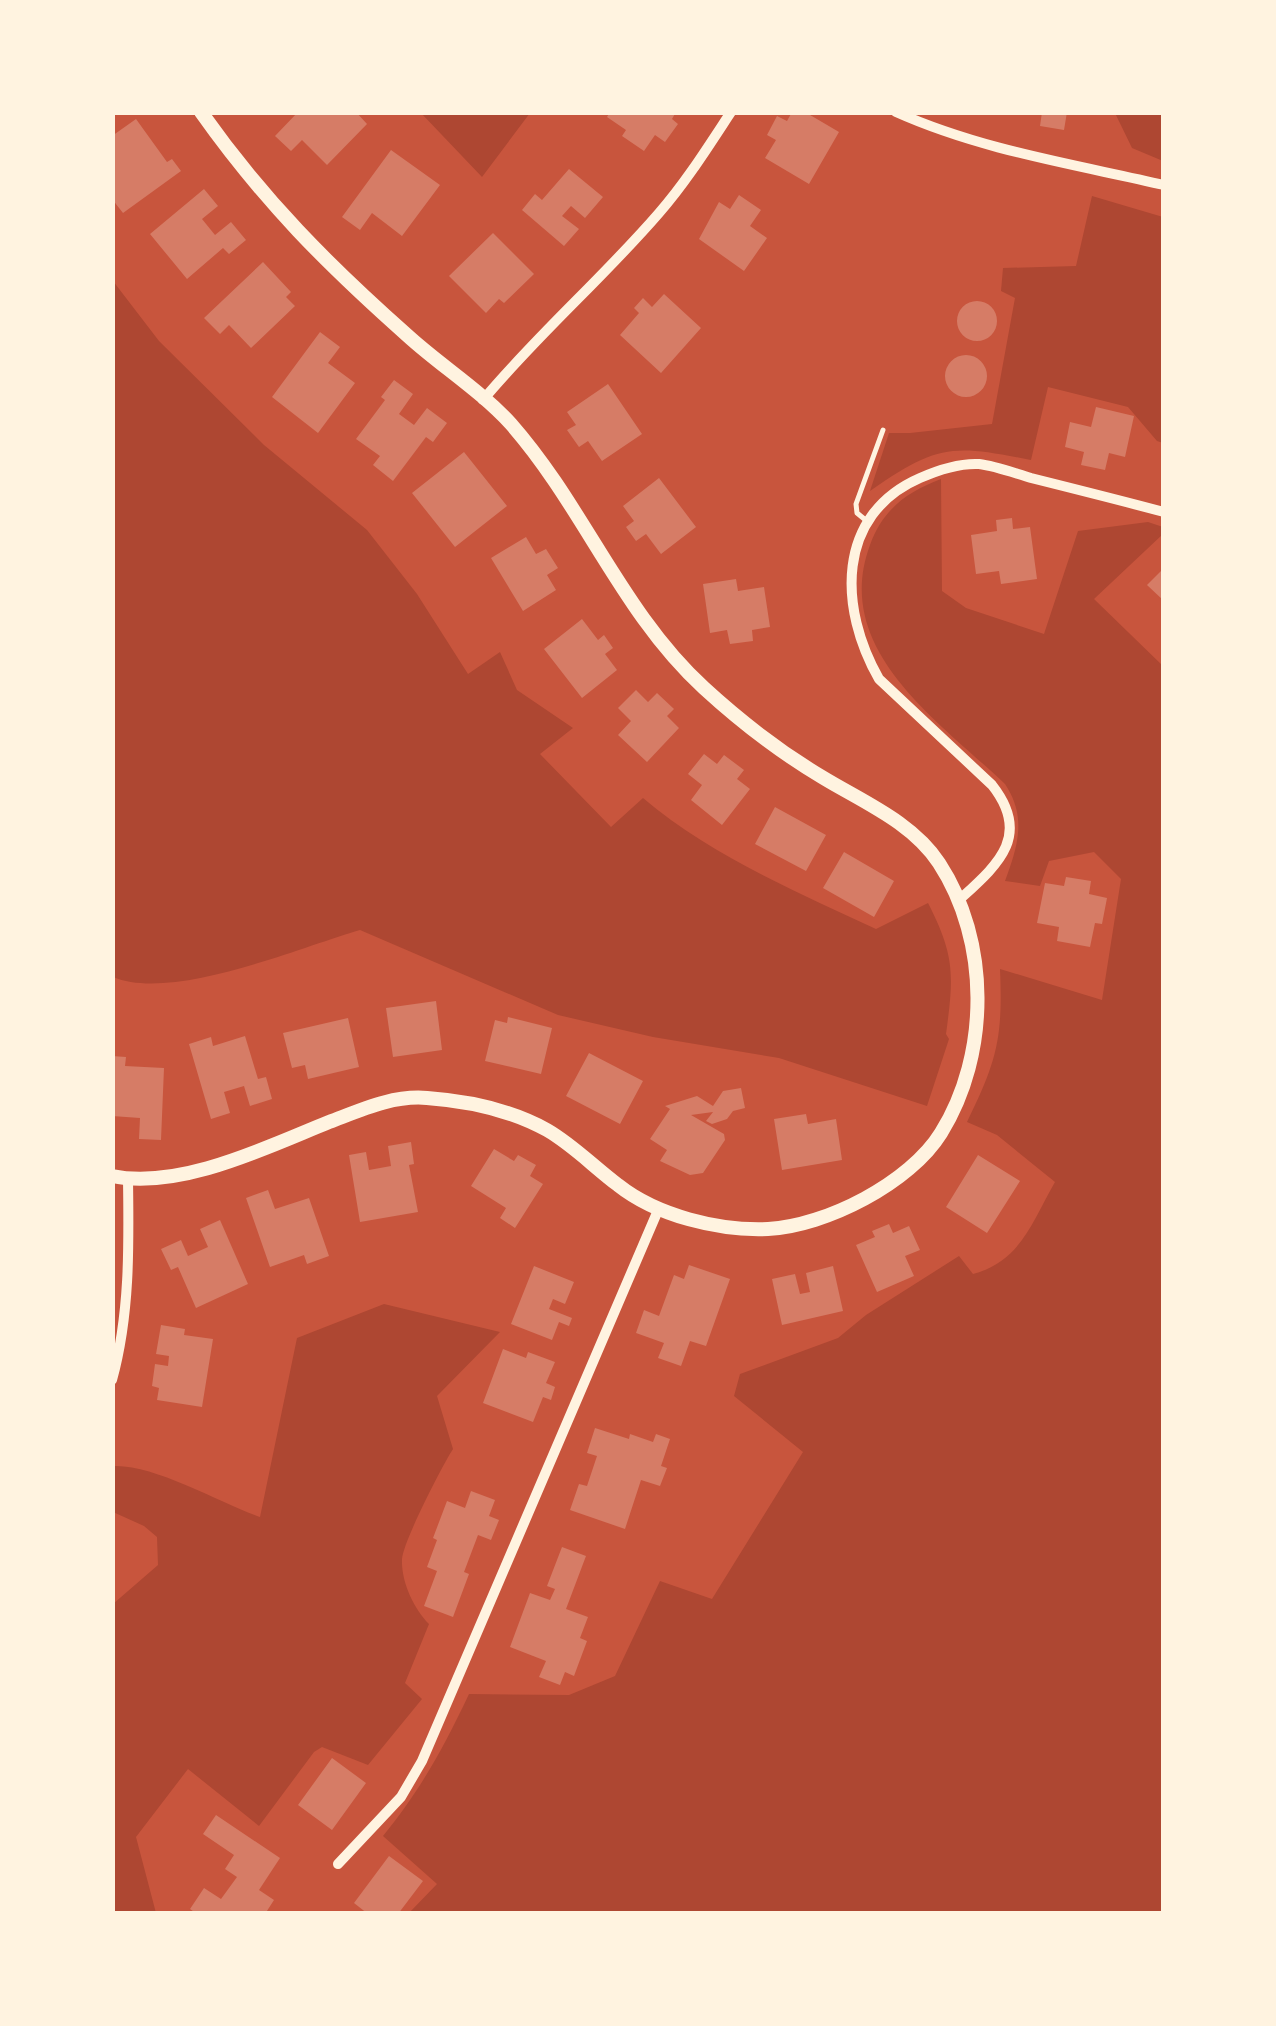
<svg xmlns="http://www.w3.org/2000/svg" width="1276" height="2026" font-family="'Sofia Sans Condensed',sans-serif">
	<style>
		.green { fill: #ae4732 }
		.building { fill: #d67c66 }
		.lines { fill: none; stroke-linecap: round; stroke-linejoin: round }
		.service { stroke: #fff3e0; stroke-width: 5 }
		.minor { stroke: #fff3e0; stroke-width: 10 }
		.tertiary { stroke: #fff3e0; stroke-width: 14 }
	</style>
	<rect width="100%" height="100%" fill="#c8553d"/>
	<path class="green" d="M421 113H530L482 177Z
		M1115 113H1163V161L1132 148Z
		M1092 196 1163 217V443L1157 441 1128 407 1048 387 1031 460C952 444 937 444 870 491L889 433H910L992 424 1015 298 1001 291 1003 268 1076 266Z
		M113 281 159 341 264 445 367 530 417 594 468 674 500 652 517 690 573 728 540 754 611 827 643 798C710 855 797 892 876 929L928 903C955 956 954 975 946 1034L949 1039 927 1106 779 1058 653 1037 558 1015 360 930C298 948 172 1002 113 977Z
		M941 479 942 591 966 608 1044 634 1078 531 1148 522 1163 527V534L1094 599 1163 666V1913H409L437 1884 383 1836C421 1789 443 1749 469 1694L569 1695 615 1676 660 1581 712 1599 803 1452 734 1396 740 1374 838 1338 866 1315 959 1256 973 1274C1021 1261 1032 1222 1055 1182L997 1135 967 1122C997 1061 1003 1038 1000 969L1102 1000 1121 879 1094 852 1049 861 1040 886 1005 881C1018 846 1027 817 1005 784 939 721 831 650 870 545 883 509 907 492 941 479Z
		M384 1304 500 1332 437 1396 453 1449C442 1466 403 1542 402 1559 401 1582 414 1609 429 1624L405 1683 422 1699 368 1765 322 1747 314 1752 259 1826 188 1769 136 1837 156 1913H113V1604L158 1565 157 1537 144 1526 113 1512V1466C154 1464 218 1502 260 1517L297 1338Z"/>
	<path class="building" d="M298 112H356L367 124 327 165 302 140 291 151 275 136Z
		M610 112H676L672 119 678 124 665 142 655 135 644 151 622 136 626 130 607 117Z
		M792 112H805L839 132 809 184 765 158 776 140 767 135 777 116 787 121Z
		M1042 112H1067L1064 130 1040 126Z
		M136 119 167 162 172 159 181 171 123 213 112 199V136Z
		M391 150 440 185 402 236 372 213 360 230 342 217Z
		M569 169 603 197 585 218 571 206 562 216 579 229 564 246 522 210 535 194 542 200Z
		M204 189 218 206 202 219 215 235 231 222 246 240 229 254 223 248 187 279 150 234Z
		M739 195 761 210 750 226 767 238 744 271 699 239 719 202 730 209Z
		M493 233 534 274 504 303 499 299 486 313 449 276Z
		M263 262 291 292 286 297 295 306 251 348 229 325 220 334 204 318Z
		M664 294 701 328 661 373 620 335 639 313 634 308 643 298 652 307Z
		M957 321a20 20 0 1 1 40 0a20 20 0 1 1-40 0Z
		M320 332 340 347 328 363 355 383 318 433 272 397Z
		M945 376a21 21 0 1 1 42 0a21 21 0 1 1-42 0Z
		M394 380 413 394 399 414 414 425 427 408 447 423 433 442 426 437 393 481 373 465 380 456 356 439 385 400 381 397Z
		M608 384 642 434 602 461 588 441 579 447 567 430 576 425 567 412Z
		M1096 407 1134 416 1125 457 1109 453 1105 470 1081 465 1084 452 1065 447 1070 422 1091 427Z
		M464 452 507 506 455 547 412 493Z
		M659 478 696 527 661 554 646 534 636 541 626 527 634 521 623 506Z
		M1012 518 1013 529 1030 527 1037 579 1001 584 999 571 976 574 971 535 997 531 996 520Z
		M526 537 536 554 546 549 558 568 547 575 556 590 523 611 491 558Z
		M1164 568V601L1147 585Z
		M736 579 738 591 764 587 770 627 752 630 753 641 730 644 727 630 710 633 703 584Z
		M582 619 598 640 604 635 613 648 605 654 617 670 582 698 544 649Z
		M636 690 648 702 657 693 674 709 667 716 679 728 647 762 618 735 631 721 618 708Z
		M704 754 717 764 724 755 744 770 737 779 750 789 722 825 691 800 702 785 688 774Z
		M775 807 826 835 806 871 755 844Z
		M844 852 894 881 874 917 823 888Z
		M1066 877 1091 881 1089 894 1107 898 1102 924 1095 923 1090 947 1057 941 1059 927 1037 923 1045 883 1064 886Z
		M436 1001 442 1050 393 1057 386 1008Z
		M508 1017 552 1028 541 1074 485 1061 495 1020 507 1023Z
		M348 1018 359 1067 308 1079 305 1065 292 1068 283 1033Z
		M245 1036 258 1079 266 1077 272 1099 250 1106 244 1086 224 1092 230 1113 211 1119 189 1044 211 1037 213 1046Z
		M589 1053 643 1081 620 1124 566 1096Z
		M112 1056 126 1057 125 1066 164 1068 161 1140 139 1139 140 1118 112 1116Z
		M741 1088 745 1108 733 1111 727 1119 712 1124 706 1121 713 1112 691 1115 724 1134 725 1140 703 1173 690 1175 660 1161 667 1150 650 1139 670 1109 665 1106 697 1096 713 1106 723 1091Z
		M806 1114 808 1124 836 1119 842 1160 782 1170 774 1119Z
		M411 1142 414 1164 409 1165 418 1212 360 1222 349 1155 366 1152 369 1170 391 1166 388 1146Z
		M494 1149 514 1161 518 1155 536 1165 530 1176 543 1184 515 1228 500 1218 506 1208 471 1186Z
		M978 1155 1020 1181 987 1233 946 1207Z
		M268 1190 275 1209 309 1198 329 1256 307 1264 304 1255 270 1267 246 1198Z
		M220 1220 248 1284 196 1308 178 1267 171 1270 161 1249 181 1240 188 1256 208 1247 200 1229Z
		M889 1224 893 1233 909 1226 920 1250 905 1256 914 1276 877 1292 856 1245 875 1237 872 1231Z
		M689 1265 730 1279 706 1346 690 1341 681 1366 658 1358 664 1343 636 1333 644 1310 659 1316 674 1275 684 1279Z
		M534 1266 574 1282 565 1304 553 1299 549 1309 572 1318 569 1326 559 1322 552 1340 511 1324Z
		M833 1266 843 1311 782 1325 772 1279 795 1274 800 1294 810 1292 806 1273Z
		M161 1325 185 1329 184 1335 213 1339 202 1407 157 1400 159 1388 152 1386 155 1364 168 1366 169 1356 156 1354Z
		M503 1349 526 1358 528 1352 555 1362 546 1383 555 1387 551 1400 543 1397 533 1422 483 1403Z
		M595 1428 629 1439 630 1434 653 1442 656 1434 670 1439 661 1466 667 1468 660 1486 641 1480 625 1529 570 1510 579 1484 587 1486 597 1456 587 1453Z
		M471 1491 495 1500 489 1516 499 1520 491 1540 478 1535 464 1572 469 1574 453 1617 424 1606 437 1571 427 1567 437 1540 433 1538 447 1501 465 1508Z
		M562 1547 586 1556 566 1609 588 1617 580 1638 587 1641 574 1676 565 1672 560 1685 539 1677 546 1661 510 1647 530 1593 550 1600 555 1589 547 1586Z
		M332 1758 366 1783 332 1830 298 1805Z
		M216 1815 280 1858 259 1890 274 1900 265 1914H197L190 1909 204 1888 221 1899 237 1877 225 1869 234 1855 203 1834Z
		M389 1856 423 1881 398 1914H368L354 1903Z"/>
	<g class="lines">
		<path class="service" d="M868 522 857 513 856 504 883 430"/>
		<path class="minor" d="M896 112C981 150 1073 164 1164 185
			M483 400C538 334 603 278 659 213 686 182 708 147 731 112
			M958 901C996 866 1033 837 992 785L879 679C839 609 835 515 920 478 938 470 959 463 979 464 996 466 1014 473 1031 478 1075 489 1119 500 1164 512
			M112 1380C130 1315 129 1246 128 1179
			M338 1864 401 1797 422 1761 659 1208"/>
		<path class="tertiary" d="M112 1176C180 1190 267 1147 329 1122 361 1110 393 1095 427 1098 468 1101 511 1110 547 1130 573 1145 594 1167 618 1185 657 1216 719 1231 768 1229 826 1226 910 1183 941 1133 990 1054 990 941 939 863 912 822 863 802 822 777 780 752 740 721 704 688 622 613 584 507 511 424 481 391 441 366 408 336 327 264 264 201 201 112"/>
	</g>
	<rect width="1276" height="2026" fill="none" stroke="#fff3e0" stroke-width="230"/>
</svg>
